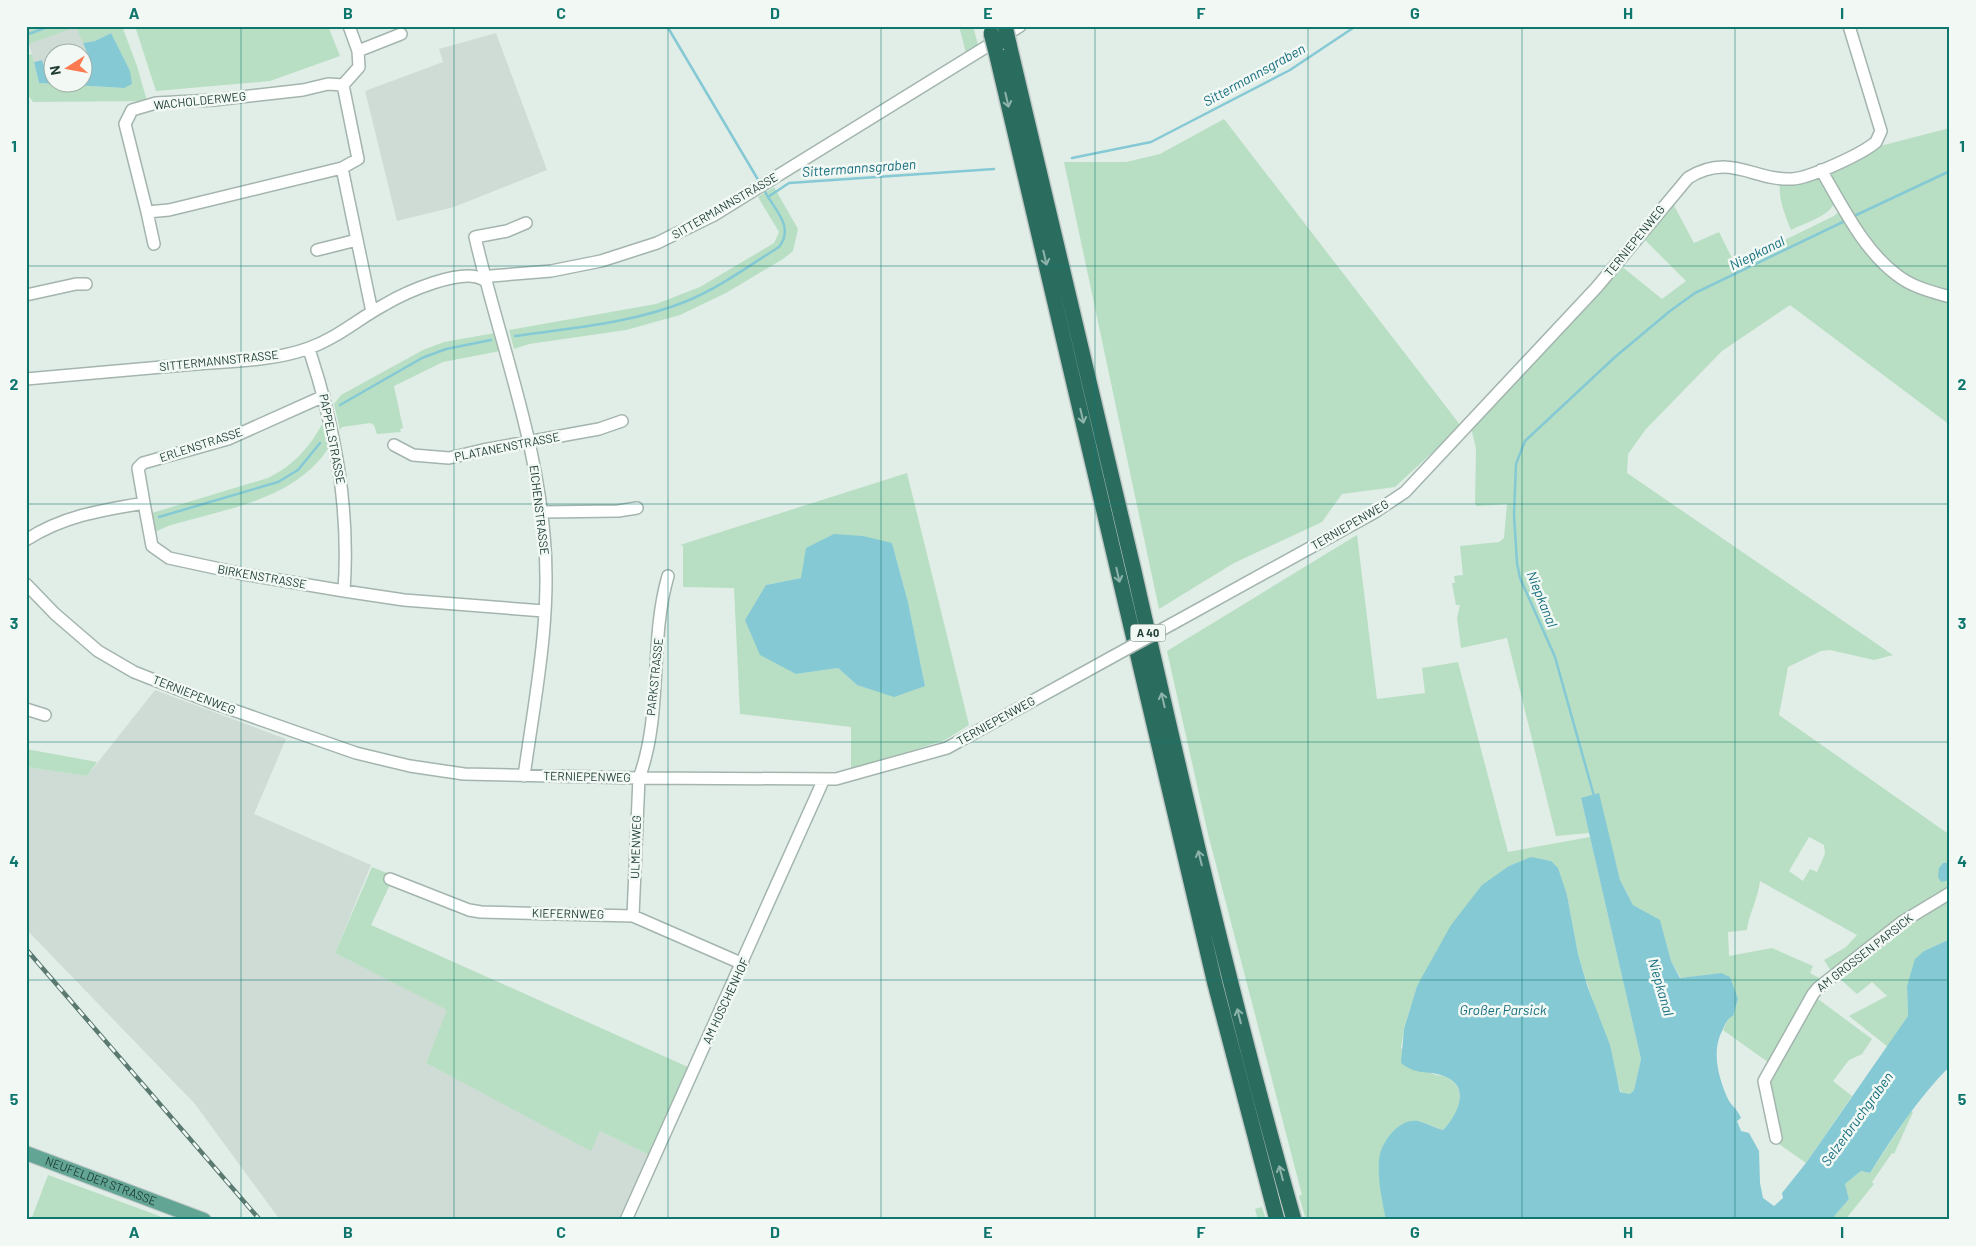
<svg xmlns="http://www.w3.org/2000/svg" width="1976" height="1246" font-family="Barlow,sans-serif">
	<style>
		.built { fill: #cfdcd6 }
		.green { fill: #b8dfc3; fill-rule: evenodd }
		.water { fill: #85c9d5 }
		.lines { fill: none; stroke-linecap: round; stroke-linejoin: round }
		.stream { stroke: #85c9d5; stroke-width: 2.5 }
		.minor-casing { stroke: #a3b5ae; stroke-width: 14 }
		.major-casing { stroke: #c1c9c7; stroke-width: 16 }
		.highway-casing { stroke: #c1c9c7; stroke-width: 18 }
		.minor { stroke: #fff; stroke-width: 11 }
		.major { stroke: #62a594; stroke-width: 14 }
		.highway { stroke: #2a6d5f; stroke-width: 15 }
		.rail-casing { stroke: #5a7a71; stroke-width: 4.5 }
		.rail { stroke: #f2f9f5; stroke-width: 2.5; stroke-dasharray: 8; stroke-linecap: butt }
		.minor-bridge-casing { stroke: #a3b5ae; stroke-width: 14; stroke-linecap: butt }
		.highway-bridge-casing { stroke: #c1c9c7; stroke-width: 18; stroke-linecap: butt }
		.minor-bridge { stroke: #fff; stroke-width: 11 }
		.highway-bridge { stroke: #2a6d5f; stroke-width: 15 }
		.oneway { stroke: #8eb3aa }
		.grid { fill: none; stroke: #0f766e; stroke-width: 1; stroke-opacity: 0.55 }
		.labels { text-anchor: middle; stroke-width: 5; stroke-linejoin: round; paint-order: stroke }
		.shield { fill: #f2f9f5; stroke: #5f766f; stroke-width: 1 }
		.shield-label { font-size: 11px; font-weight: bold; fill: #203e36 }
		.street-label { font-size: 12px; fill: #203e36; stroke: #f2f9f5 }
		.water-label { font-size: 14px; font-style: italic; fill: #166d7e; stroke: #f2f9f5 }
		.neatline { fill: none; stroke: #0f766e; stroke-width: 2 }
		.grid-label { font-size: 16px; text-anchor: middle; font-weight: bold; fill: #0f766e }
	</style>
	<rect width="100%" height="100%" fill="#e1ede7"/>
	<path class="built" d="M76 26 91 62 83 61 82 52H52V70H46L42 60 34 62 29 44Z
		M496 33 547 170 454 207 397 221 365 91 443 62 439 49Z
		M155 690 286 739 254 814 371 865 335 953 448 1010 426 1063 591 1150 600 1131 649 1155 618 1220H280L195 1104 26 929V767L87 776Z"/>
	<path class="green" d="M34 26H122L137 66 147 101 33 102 26 92V56L32 54 39 83 124 88 120 53 111 33 95 41 83 43 76 27 26 45V29Z
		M135 26H328L340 56 270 81 156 91Z
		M959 26H973L978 45 966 53Z
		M1224 119 1461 426 1395 487 1342 494 1322 522 1234 563 1159 609 1064 162H1126L1160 154Z
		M1950 128V293C1933 288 1914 284 1900 273 1870 252 1848 207 1829 177V170L1880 146Z
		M1819 178 1835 201C1831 216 1804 223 1791 230 1786 217 1776 194 1781 181L1792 182Z
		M774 187 798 229 793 251 783 259 726 293 680 315 626 330 529 344 514 349 509 330 656 304 700 287 774 243 779 232 758 197Z
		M1671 200 1694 243 1719 232 1735 264 1834 216 1841 210 1895 277 1950 300V425L1790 305 1722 351 1646 429 1628 454 1627 473 1893 655 1874 660 1830 650 1821 651 1788 667 1779 715 1950 835V862L1943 863 1947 882 1950 880V890L1831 971 1824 960 1846 947 1857 935 1760 881C1758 899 1749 913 1747 930L1728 932 1729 956 1772 948 1813 966 1810 973 1821 979 1772 1065 1723 1030 1729 1017 1733 1016 1738 999 1721 973 1681 978 1671 961 1660 921 1633 905 1620 880 1612 849 1581 798 1589 833 1556 836 1507 638 1461 648 1457 618 1460 605H1456L1452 583H1455L1454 576 1463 575 1460 546 1499 542 1504 538 1507 504 1477 506 1475 504 1476 448 1471 428 1620 265 1662 299 1686 281 1642 237ZM1809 837 1824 845 1825 854 1817 872 1810 869 1803 881 1789 871Z
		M495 333 500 351 443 362 394 386 403 428 400 429 401 432 377 434 374 425 370 423 342 427 340 430 334 404 341 395 423 350 444 342Z
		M324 421 329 447C296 500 224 509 168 526L155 532 152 513 268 478C295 465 310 446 324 421Z
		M907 473 969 725 945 740 851 770V727L740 714 734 588 683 587V546L680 545ZM892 543 908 602 925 686 857 685 838 668 796 674 766 585 801 578Z
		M1357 535 1377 699 1425 693 1422 668 1458 662 1508 852 1590 837 1641 1059 1634 1090 1630 1094 1621 1092 1578 954 1567 895 1551 861 1531 858 1509 866 1417 986 1404 1029 1401 1048C1411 1056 1421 1067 1431 1073 1436 1076 1442 1075 1446 1077 1471 1090 1457 1115 1443 1130L1418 1121 1381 1194 1386 1220H1306L1299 1196 1302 1195 1208 834 1167 651Z
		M26 749 97 762 87 776 26 767Z
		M372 867 394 876 371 925 688 1067 649 1155 600 1131 591 1151 426 1063 447 1010 335 953Z
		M1950 895V939L1924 951 1907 986 1908 1016 1888 1047 1849 1016 1887 996 1872 982 1857 994 1840 979 1843 975 1841 973 1905 923Z
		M1814 996 1872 1039 1862 1054 1849 1060 1833 1081 1852 1096 1806 1163 1779 1144 1766 1088Z
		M1911 1111 1913 1112 1894 1154 1892 1153 1872 1182 1874 1184 1845 1220H1831L1849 1199 1845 1184 1861 1171 1870 1173Z
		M48 1175 154 1214 169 1220H31Z
		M1262 1207 1266 1220H1258L1255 1209Z"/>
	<path class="water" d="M111 33 130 71 132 84 124 88 39 83 34 62 42 60 46 70H52V82H82L83 61 91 62 83 43 95 41Z
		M834 534 863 536 892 543 908 602 925 686 894 697 857 685 838 668 796 674 760 655 745 620 766 585 801 578 806 548Z
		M1599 793 1620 880 1633 905 1660 920 1671 961 1680 978 1721 973 1730 977 1738 999 1733 1016C1727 1018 1725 1025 1722 1031 1711 1052 1719 1079 1728 1099 1732 1107 1737 1108 1741 1118L1737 1121 1741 1131 1749 1133 1759 1151 1760 1183 1763 1198 1774 1206 1783 1198 1782 1193 1806 1163 1908 1016 1907 986 1915 959 1924 951 1950 939V1066C1918 1098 1894 1135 1870 1173L1861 1171 1845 1184 1849 1199 1831 1220H1386C1382 1201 1376 1173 1380 1154 1384 1139 1400 1118 1418 1121 1426 1123 1435 1128 1443 1130 1457 1115 1471 1088 1446 1077 1429 1069 1419 1077 1401 1063L1404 1029 1417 986 1451 925 1482 885 1509 866 1531 857 1551 861 1558 868 1567 895 1578 954 1588 988 1610 1045 1620 1092 1630 1094 1634 1090 1641 1059 1581 798Z
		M1950 862V880L1941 882 1938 877 1939 868 1943 863Z"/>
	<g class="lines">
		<path class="stream" d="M667 26 760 183
			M26 35 50 26
			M1072 158 1151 142 1290 70 1356 26
			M763 188 768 197
			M1852 217 1950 171
			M515 336C573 328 633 323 687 301 719 288 750 265 779 247 793 229 779 214 768 197L789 183 994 169
			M340 405 422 358 446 349 491 340
			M159 517 278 482 298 470 320 443
			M1594 796 1555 657 1520 578 1517 563 1514 515 1516 464 1525 441 1615 357 1670 311 1695 293 1847 220"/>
		<g class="minor-casing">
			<path id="minor" d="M358 51 401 34
				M343 85 358 159 342 168 372 312
				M343 85 359 67 358 51 349 26
				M342 168 169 210 147 212 125 124 132 110 156 103 214 100 303 90 328 84 343 85
				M1821 170C1842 205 1863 250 1897 275 1912 287 1932 292 1950 297
				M147 212 154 244
				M317 250 357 240
				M484 280 491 276 551 271 601 261 657 243 714 215 1020 26
				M26 295 76 284H86
				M309 349C335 428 350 507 344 591
				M26 379C83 374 140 369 196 364 233 361 274 361 309 348 337 338 358 319 384 305 404 293 463 266 484 280
				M394 445 413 455 449 458 483 450 599 429 622 421
				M144 503 138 468 143 463 228 439 324 396
				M542 512 618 511 637 508
				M26 540C63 516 102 510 144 503L152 546 169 558 243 574 344 591 404 600 544 611
				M26 584 55 614 98 651 134 672 213 703 356 753 410 766 464 774 639 778 836 779 947 748 1112 657
				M1172 624 1375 512 1405 492 1597 287 1688 178C1730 152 1754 181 1792 179 1810 178 1862 154 1876 142L1881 131 1849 26
				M26 709 45 715
				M524 776C535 697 552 615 544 535 535 433 498 336 475 237L507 231 526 223
				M390 879 469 910 481 912 633 916 743 964
				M633 916 639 778C663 714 649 641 668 576
				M1776 1138 1764 1081 1813 994 1818 988 1902 922 1950 893
				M626 1220 823 781"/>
		</g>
		<g class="major-casing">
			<g id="major">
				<path id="s1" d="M26 1153 204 1220"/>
			</g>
		</g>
		<g class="highway-casing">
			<path id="highway" d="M1009 44C1052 219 1093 395 1134 571 1183 788 1233 1005 1294 1220
				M996 52 1215 984 1277 1220"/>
		</g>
		<use href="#minor" class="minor"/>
		<use href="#major" class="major"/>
		<use href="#highway" class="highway"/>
		<g class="rail-casing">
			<path id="rail" d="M26 949 260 1220"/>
		</g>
		<use href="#rail" class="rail"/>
		<g class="minor-bridge-casing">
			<path id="minor-bridge" d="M1112 657 1172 624"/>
		</g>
		<g class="highway-bridge-casing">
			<path id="highway-bridge" d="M1005 26 1009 44
				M991 33 996 52"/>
		</g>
		<use href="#minor-bridge" class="minor-bridge"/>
		<use href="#highway-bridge" class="highway-bridge"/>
	</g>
	<defs><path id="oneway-shaft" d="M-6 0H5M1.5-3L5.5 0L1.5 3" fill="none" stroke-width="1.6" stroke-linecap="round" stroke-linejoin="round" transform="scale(1.25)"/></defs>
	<g class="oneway">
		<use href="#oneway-shaft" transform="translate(1007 100) rotate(77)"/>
		<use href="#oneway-shaft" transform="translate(1045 258) rotate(77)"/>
		<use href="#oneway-shaft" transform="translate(1082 416) rotate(77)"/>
		<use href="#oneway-shaft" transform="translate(1118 575) rotate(77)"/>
		<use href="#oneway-shaft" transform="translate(1163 700) rotate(-103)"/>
		<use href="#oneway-shaft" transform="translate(1200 858) rotate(-104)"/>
		<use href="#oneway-shaft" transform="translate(1239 1016) rotate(-104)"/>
		<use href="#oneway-shaft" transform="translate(1281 1173) rotate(-105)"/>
	</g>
	<path class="grid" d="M241 26V1220M454 26V1220M668 26V1220M881 26V1220M1095 26V1220M1308 26V1220M1522 26V1220M1735 26V1220M26 266H1950M26 504H1950M26 742H1950M26 980H1950"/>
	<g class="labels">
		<rect class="shield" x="1130.5" y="624.5" width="35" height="17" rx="4"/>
		<g class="shield-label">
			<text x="1148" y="637">A 40</text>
		</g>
		<g class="street-label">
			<text transform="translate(200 101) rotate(-6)" y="4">WACHOLDERWEG</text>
			<text transform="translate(725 206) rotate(-30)" y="4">SITTERMANNSTRASSE</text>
			<text transform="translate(1635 241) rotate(-51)" y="4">TERNIEPENWEG</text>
			<text transform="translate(219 361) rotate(-6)" y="4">SITTERMANNSTRASSE</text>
			<text transform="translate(332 439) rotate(79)" y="4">PAPPELSTRASSE</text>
			<text transform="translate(201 445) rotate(-18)" y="4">ERLENSTRASSE</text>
			<text transform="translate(507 447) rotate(-11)" y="4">PLATANENSTRASSE</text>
			<text transform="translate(539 510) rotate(83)" y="4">EICHENSTRASSE</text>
			<text transform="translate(1350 525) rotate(-30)" y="4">TERNIEPENWEG</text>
			<text transform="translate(262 577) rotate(10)" y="4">BIRKENSTRASSE</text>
			<text transform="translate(655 677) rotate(-84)" y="4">PARKSTRASSE</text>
			<text transform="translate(194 695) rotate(21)" y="4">TERNIEPENWEG</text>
			<text transform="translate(996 721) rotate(-29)" y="4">TERNIEPENWEG</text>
			<text transform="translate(587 777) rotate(1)" y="4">TERNIEPENWEG</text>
			<text transform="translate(636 847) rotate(-88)" y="4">ULMENWEG</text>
			<text transform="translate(568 914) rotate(1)" y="4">KIEFERNWEG</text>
			<text transform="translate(1865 953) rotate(-38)" y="4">AM GROSSEN PARSICK</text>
			<text transform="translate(726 1001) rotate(-65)" y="4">AM HOSCHENHOF</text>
			<text dy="4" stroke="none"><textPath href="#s1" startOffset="80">NEUFELDER STRASSE</textPath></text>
		</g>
		<g class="water-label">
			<text transform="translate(1254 75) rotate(-29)" y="5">Sittermannsgraben</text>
			<text transform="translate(859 168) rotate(-4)" y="5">Sittermannsgraben</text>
			<text transform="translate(1757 253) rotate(-26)" y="5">Niepkanal</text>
			<text transform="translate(1542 599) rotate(68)" y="5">Niepkanal</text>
			<text transform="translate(1661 987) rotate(74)" y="5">Niepkanal</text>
			<text x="1503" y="1015">Großer Parsick</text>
			<text transform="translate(1857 1119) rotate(-54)" y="5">Selzerbruchgraben</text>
		</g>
	</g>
	<rect width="1976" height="1246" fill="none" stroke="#f2f9f5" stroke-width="55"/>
	<g transform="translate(68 68) rotate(259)"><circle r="24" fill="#f2f9f5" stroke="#9eaea9"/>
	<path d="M0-4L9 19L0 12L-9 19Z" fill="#fb7a50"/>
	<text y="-8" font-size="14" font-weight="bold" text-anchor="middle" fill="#203e36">N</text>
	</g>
	<rect x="28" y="28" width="1920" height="1190" class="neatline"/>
	<g class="grid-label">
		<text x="134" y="19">A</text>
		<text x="348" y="19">B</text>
		<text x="561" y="19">C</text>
		<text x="775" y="19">D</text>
		<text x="988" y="19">E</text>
		<text x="1201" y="19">F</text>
		<text x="1415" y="19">G</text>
		<text x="1628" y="19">H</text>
		<text x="1842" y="19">I</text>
		<text x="14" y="152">1</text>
		<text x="1962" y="152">1</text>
		<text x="14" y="390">2</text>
		<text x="1962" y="390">2</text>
		<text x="14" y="629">3</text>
		<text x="1962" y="629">3</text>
		<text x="14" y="867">4</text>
		<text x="1962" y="867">4</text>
		<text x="14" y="1105">5</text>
		<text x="1962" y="1105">5</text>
		<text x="134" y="1238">A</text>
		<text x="348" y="1238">B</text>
		<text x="561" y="1238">C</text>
		<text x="775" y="1238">D</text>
		<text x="988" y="1238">E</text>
		<text x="1201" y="1238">F</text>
		<text x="1415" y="1238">G</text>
		<text x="1628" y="1238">H</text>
		<text x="1842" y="1238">I</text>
	</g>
</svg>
